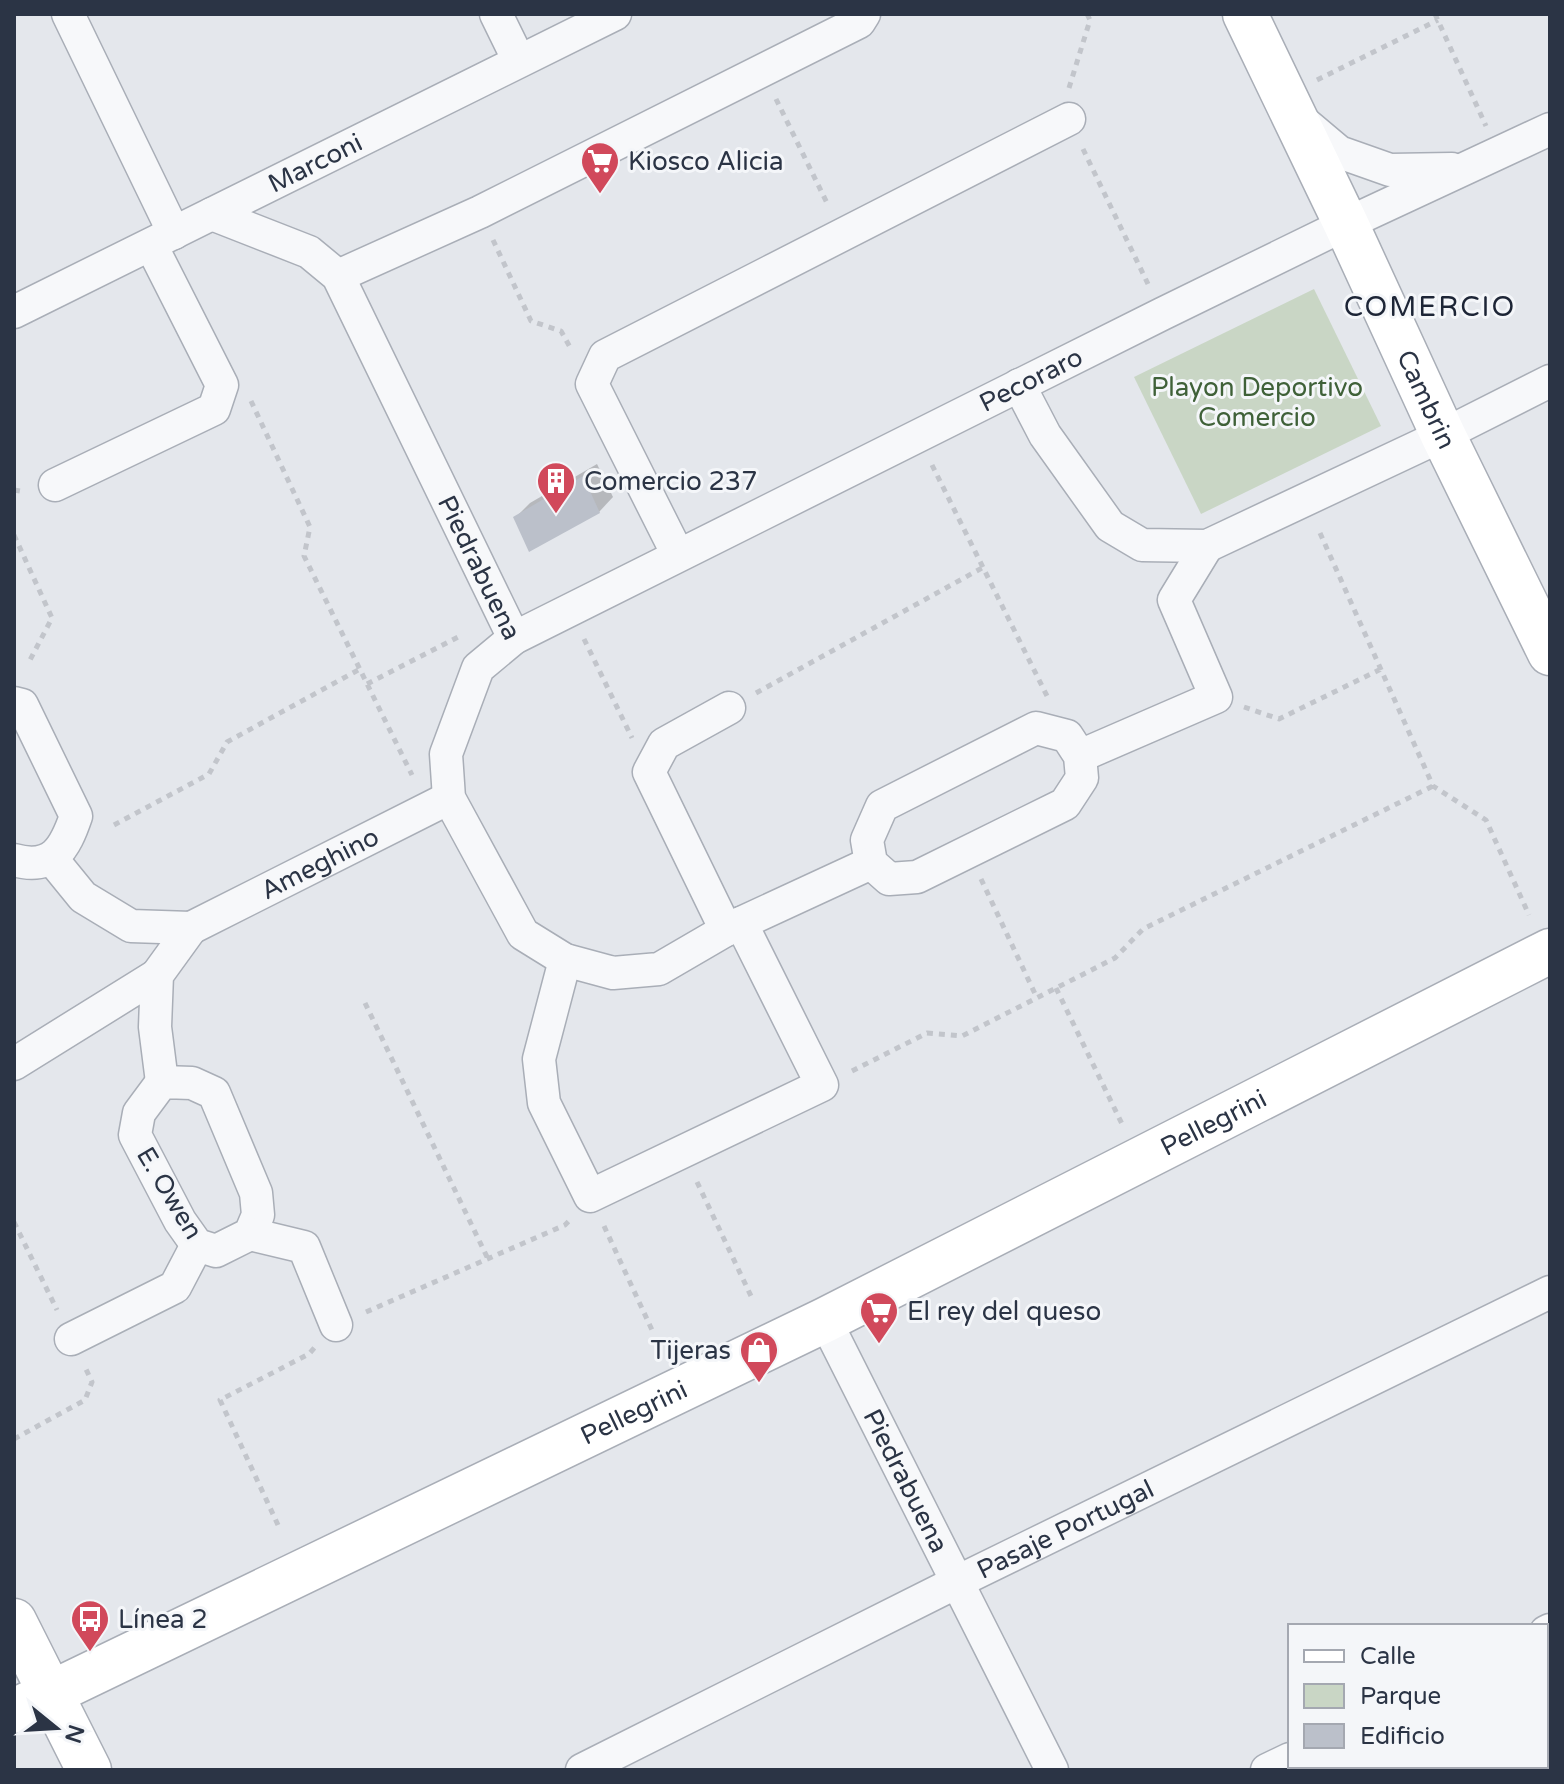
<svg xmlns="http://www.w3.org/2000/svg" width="1564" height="1784" font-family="'Varela Round',sans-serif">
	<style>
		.green { fill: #c9d6c5 }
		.shadow { fill: #0003 }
		.building { fill: #bbc0ca }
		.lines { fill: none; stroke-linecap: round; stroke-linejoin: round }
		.street-casing { stroke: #a9aeb7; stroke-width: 35 }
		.secondary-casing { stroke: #a9aeb7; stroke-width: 47 }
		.path { stroke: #c2c5cb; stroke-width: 5; stroke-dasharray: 6 6; stroke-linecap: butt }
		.street { stroke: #f7f8fa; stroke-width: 32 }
		.secondary { stroke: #fff; stroke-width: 44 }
		.labels { text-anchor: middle; stroke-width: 6; stroke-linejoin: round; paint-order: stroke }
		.poi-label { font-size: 26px; fill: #2b3445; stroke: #f4f6f9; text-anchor: start }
		.street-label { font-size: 26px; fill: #2b3445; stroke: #f4f6f9 }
		.park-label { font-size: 26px; fill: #3f6138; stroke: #f4f6f9 }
		.neighbourhood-label { font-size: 28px; letter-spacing: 2px; fill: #1d2536; stroke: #f4f6f9 }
	</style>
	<rect width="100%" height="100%" fill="#e4e7ec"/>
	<path class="green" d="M1314 289 1381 426 1201 514 1134 377Z"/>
	<path class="shadow" d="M597 464 613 497 599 512 515 518 530 503Z"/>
	<path class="building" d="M583 476 600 513 529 552 513 517Z"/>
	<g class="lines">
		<g class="street-casing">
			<g id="street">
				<path d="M68 14 174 233"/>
				<path d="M496 14 519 61"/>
				<path d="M1301 120 1339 152 1390 170 1452 169"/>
				<path id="s1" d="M212 214 309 252 338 276 514 638"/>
				<path d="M338 276 480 212 859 22 864 14"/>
				<path id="s2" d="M14 312 615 14"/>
				<path d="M1019 385 1045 435 1110 526 1142 545 1207 546 1443 435 1550 381"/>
				<path d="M55 485 214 409 222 385 151 245"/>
				<path d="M678 555 592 384 605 356 1069 119"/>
				<path d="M14 703 22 705 76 816C65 848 53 871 14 860"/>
				<path d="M1036 728 1067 736 1080 756 1082 778 1065 804 917 877 889 879 871 863 867 840 882 806Z"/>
				<path d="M1080 756 1216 697 1174 600 1207 546"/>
				<path d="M52 859 83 897 131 926 191 928 157 975 155 1027 162 1082"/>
				<path id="s3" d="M871 863 726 930 659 969 613 973 565 960 523 934 449 798 446 754 478 668 514 638 1162 314 1346 224 1550 129"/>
				<path id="s4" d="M191 928 449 798"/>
				<path d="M726 930 649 772 664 744 729 708"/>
				<path d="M565 960 539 1059 544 1103 590 1196 822 1085 741 923"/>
				<path d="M14 1064 157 975"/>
				<path d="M162 1082 192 1083 214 1093 256 1193 258 1215 250 1234 216 1251 197 1245 180 1221 135 1135 139 1113Z"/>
				<path d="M250 1234 304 1247 336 1325"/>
				<path id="s5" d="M825 1320 1052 1770"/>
				<path d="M71 1339 175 1287 197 1245"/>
				<path d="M1546 1632 1550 1630"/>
				<path id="s6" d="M582 1770 957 1582 1550 1292"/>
				<path d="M1267 1770 1290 1759"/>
			</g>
		</g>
		<g class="secondary-casing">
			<g id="secondary">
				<path id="s7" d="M1245 14 1346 224 1443 435 1550 653"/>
				<path d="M14 1621 89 1770"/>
				<path id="s8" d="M14 1711 825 1320 1550 951"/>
			</g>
		</g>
		<path class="path" d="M1435 14 1486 126
			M1317 80 1438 20
			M1069 88 1090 20 1087 14
			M776 99 828 205
			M1083 149 1148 284
			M493 240 531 321 561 331 571 349
			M251 401 310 527 304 556 412 775
			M932 465 1047 696
			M14 490 25 492
			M1320 533 1433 786 1486 820 1529 915
			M14 535 52 618 30 660
			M584 639 632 738
			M367 684 462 635
			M756 693 982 568
			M1244 707 1279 719 1381 669
			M114 825 209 774 227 742 360 669
			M981 879 1037 998
			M1056 988 1123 1126
			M365 1003 488 1259
			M852 1071 927 1033 962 1036 1115 958 1143 929 1433 786
			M697 1182 751 1296
			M14 1222 57 1310
			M604 1226 652 1330
			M366 1312 565 1225 571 1219
			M14 1439 85 1400 92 1382 84 1365
			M278 1525 220 1400 309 1354 316 1346"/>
		<use href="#street" class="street"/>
		<use href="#secondary" class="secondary"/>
	</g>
	<defs>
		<g id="supermarket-pin" transform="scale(2)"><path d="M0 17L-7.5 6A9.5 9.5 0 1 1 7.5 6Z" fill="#d1495b" stroke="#f4f6f9"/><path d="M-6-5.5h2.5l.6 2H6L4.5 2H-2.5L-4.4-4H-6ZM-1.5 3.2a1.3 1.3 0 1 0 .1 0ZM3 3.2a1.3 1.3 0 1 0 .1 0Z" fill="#fff"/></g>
		<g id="building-pin" transform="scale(2)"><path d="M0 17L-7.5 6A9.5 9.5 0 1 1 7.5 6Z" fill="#d1495b" stroke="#f4f6f9"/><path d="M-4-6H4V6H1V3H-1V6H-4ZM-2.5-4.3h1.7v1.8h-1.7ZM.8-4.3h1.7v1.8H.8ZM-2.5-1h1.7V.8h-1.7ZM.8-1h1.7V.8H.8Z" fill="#fff"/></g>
		<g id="shop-pin" transform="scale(2)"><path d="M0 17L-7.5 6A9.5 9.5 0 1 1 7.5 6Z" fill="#d1495b" stroke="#f4f6f9"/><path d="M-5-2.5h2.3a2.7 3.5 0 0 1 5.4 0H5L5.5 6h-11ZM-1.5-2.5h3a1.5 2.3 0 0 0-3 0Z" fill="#fff"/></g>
		<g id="bus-pin" transform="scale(2)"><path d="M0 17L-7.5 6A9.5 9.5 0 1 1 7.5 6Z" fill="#d1495b" stroke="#f4f6f9"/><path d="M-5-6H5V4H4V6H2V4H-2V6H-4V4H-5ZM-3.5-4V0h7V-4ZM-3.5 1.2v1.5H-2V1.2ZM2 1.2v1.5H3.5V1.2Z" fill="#fff"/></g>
	</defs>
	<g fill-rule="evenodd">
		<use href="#supermarket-pin" x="600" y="161"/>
		<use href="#building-pin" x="556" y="481"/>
		<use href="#supermarket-pin" x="879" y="1311"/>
		<use href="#shop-pin" x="759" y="1350"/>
		<use href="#bus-pin" x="90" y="1619"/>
	</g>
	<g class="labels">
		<g class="poi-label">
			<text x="628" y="170">Kiosco Alicia</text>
			<text x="584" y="490">Comercio 237</text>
			<text x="907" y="1320">El rey del queso</text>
			<text x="731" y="1359" text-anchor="end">Tijeras</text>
			<text x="118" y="1628">Línea 2</text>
		</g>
		<g class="street-label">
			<text dy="9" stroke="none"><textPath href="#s2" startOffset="336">Marconi</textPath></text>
			<text dy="9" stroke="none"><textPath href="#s3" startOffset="1298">Pecoraro</textPath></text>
			<text dy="9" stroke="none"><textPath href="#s7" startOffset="426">Cambrin</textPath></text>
			<text dy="9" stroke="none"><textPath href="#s1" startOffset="466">Piedrabuena</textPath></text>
			<text dy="9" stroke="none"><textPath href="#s4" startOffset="144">Ameghino</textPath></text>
			<text dy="9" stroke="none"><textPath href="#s8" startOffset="1336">Pellegrini</textPath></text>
			<text transform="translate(170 1193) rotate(59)" y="9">E. Owen</text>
			<text dy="9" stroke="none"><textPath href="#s8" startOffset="688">Pellegrini</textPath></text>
			<text dy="9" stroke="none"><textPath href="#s5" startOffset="180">Piedrabuena</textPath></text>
			<text dy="9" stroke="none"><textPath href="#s6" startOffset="540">Pasaje Portugal</textPath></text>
		</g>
		<g class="park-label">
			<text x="1257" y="396">Playon Deportivo<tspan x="1257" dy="30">Comercio</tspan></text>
		</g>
		<g class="neighbourhood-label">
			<text x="1430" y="316">COMERCIO</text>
		</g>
	</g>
	<rect width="1564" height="1784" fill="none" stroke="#2b3445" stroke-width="32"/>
	<rect x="1288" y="1624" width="260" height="144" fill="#f4f6f9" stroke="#a4a8b1" stroke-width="2"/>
	<rect x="1304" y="1650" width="40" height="12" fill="#ffffff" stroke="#a4a8b1" stroke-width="2"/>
	<text x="1360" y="1664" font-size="24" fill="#2b3445">Calle</text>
	<rect x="1304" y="1684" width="40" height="24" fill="#c9d6c5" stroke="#a4a8b1" stroke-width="2"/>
	<text x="1360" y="1704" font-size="24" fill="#2b3445">Parque</text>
	<rect x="1304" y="1724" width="40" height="24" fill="#bbc0ca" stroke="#a4a8b1" stroke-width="2"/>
	<text x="1360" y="1744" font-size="24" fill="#2b3445">Edificio</text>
	<g transform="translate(56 1728) rotate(108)" stroke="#f4f6f9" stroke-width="6" paint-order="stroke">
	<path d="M0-6L14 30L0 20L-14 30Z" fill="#2b3445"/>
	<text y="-12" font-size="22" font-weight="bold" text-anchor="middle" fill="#2b3445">N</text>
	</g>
</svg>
